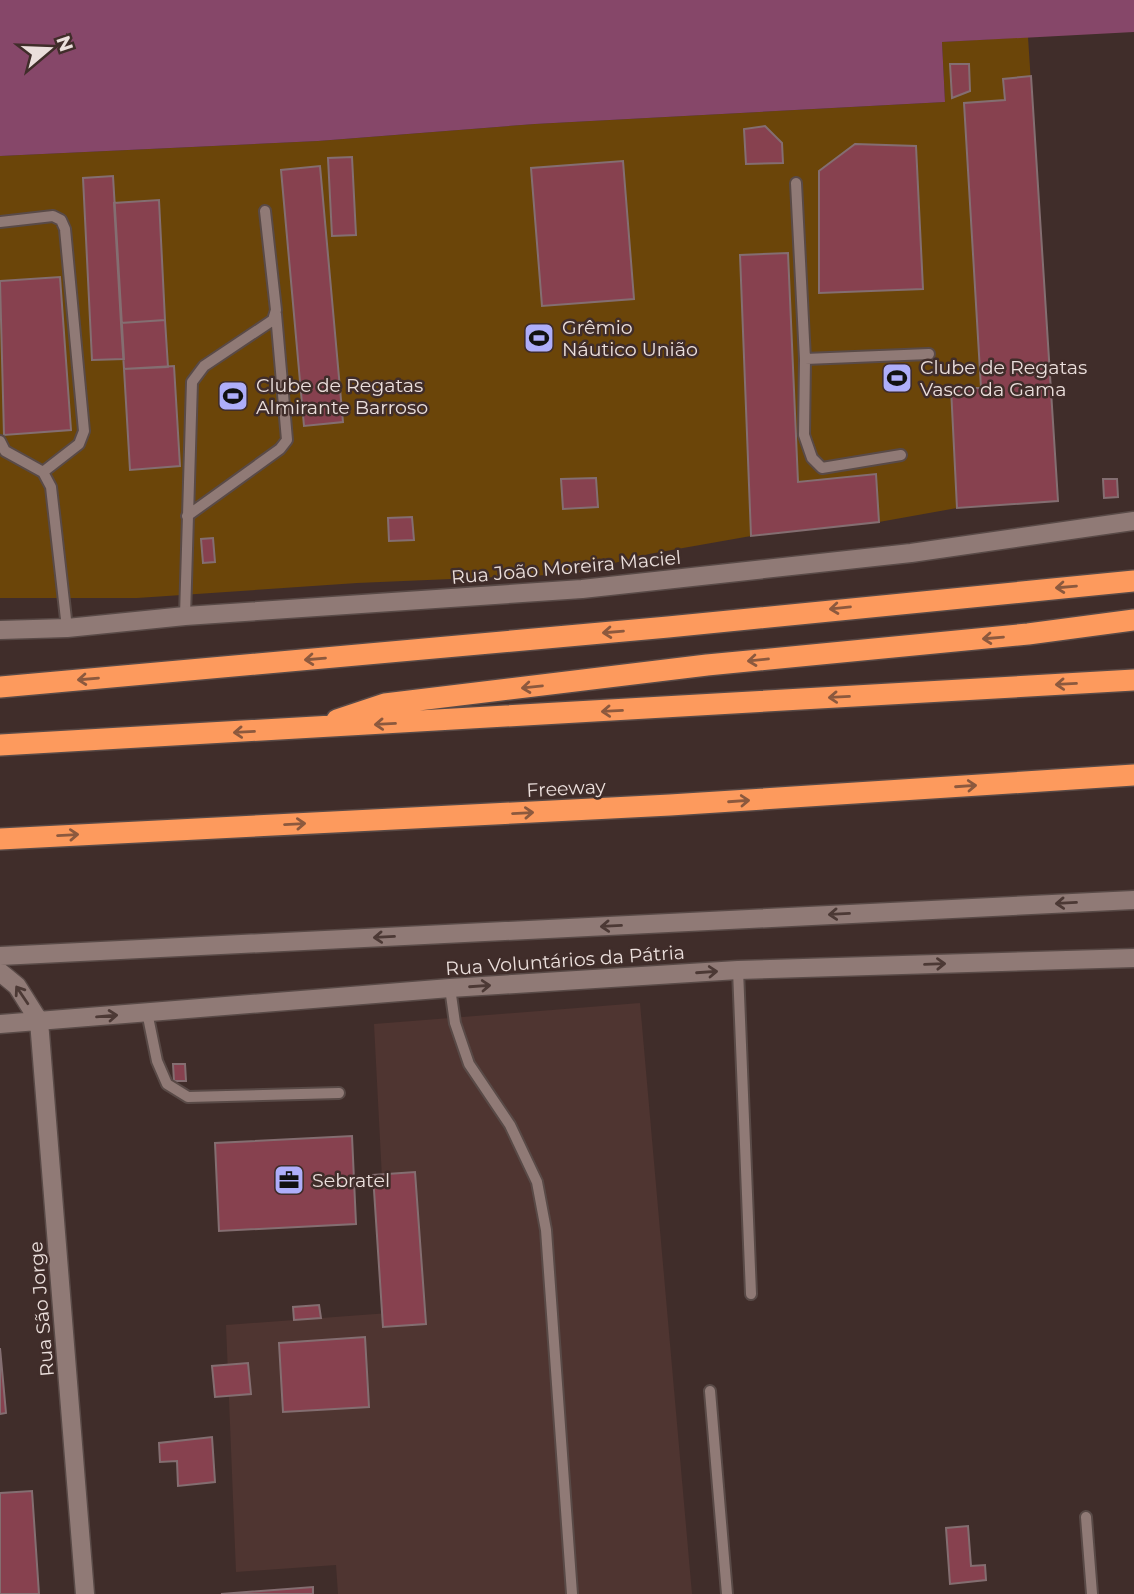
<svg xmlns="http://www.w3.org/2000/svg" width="1134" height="1594" font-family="Montserrat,sans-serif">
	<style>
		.built { fill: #4f3531 }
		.green { fill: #6b4509 }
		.water { fill: #864769 }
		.building { fill: #87414f; stroke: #846e71; stroke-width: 2 }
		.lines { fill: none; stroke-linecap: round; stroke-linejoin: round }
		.lane-casing { stroke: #594a47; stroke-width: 14 }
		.secondary-casing { stroke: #594a47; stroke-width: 21 }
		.highway-casing { stroke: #594a47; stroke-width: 24 }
		.lane { stroke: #907a76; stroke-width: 10 }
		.secondary { stroke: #907a76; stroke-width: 18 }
		.highway { stroke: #fd9a5d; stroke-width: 21 }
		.oneway { stroke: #8c593e }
		.oneway2 { stroke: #4c3935 }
		.labels { text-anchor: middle; stroke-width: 5; stroke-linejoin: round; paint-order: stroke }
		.poi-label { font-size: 19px; fill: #ebdfdc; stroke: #402d2a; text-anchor: start }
		.street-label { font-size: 19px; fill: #ebdfdc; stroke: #402d2a }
	</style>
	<rect width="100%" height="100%" fill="#402d2a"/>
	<path class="built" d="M640 1003 692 1594H338L336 1565 236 1572 226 1325 389 1313 374 1024Z"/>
	<path class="green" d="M1028 37 1058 501 957 508 879 522 751 536 649 554 572 574 357 583 137 598H0V156L318 141 535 124 945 102 942 42Z"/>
	<path class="water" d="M0 0H1134V32L942 42 945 102 535 124 318 141 0 156Z"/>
	<path class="building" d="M950 64H969L970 91 952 98Z
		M1031 76 1058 501 957 508 951 388H981L964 103 1005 100 1003 79Z
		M765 126 782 143 783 163 746 164 744 129Z
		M855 144 916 146 923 289 819 293V171Z
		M352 157 356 235 332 236 328 158Z
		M623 161 634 299 542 306 531 168Z
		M320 166 343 422 304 426 281 170Z
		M113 176 124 359 92 360 83 178Z
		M159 200 165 320 121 323 114 203Z
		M788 253 798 482 876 474 879 522 751 536 740 255Z
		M60 277 71 430 4 435 0 281Z
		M165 320 168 367 124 369 121 323Z
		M174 366 180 466 130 470 124 369Z
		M596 478 598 507 563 509 561 479Z
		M1103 479H1117L1118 497 1104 498Z
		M412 517 414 540 389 541 388 518Z
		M213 538 215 562 203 563 201 539Z
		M173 1064H185L186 1081H174Z
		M352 1136 356 1224 219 1231 215 1143Z
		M415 1172 426 1324 383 1327 373 1175Z
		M319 1305 321 1318 294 1320 293 1307Z
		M365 1337 369 1407 283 1412 279 1343Z
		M0 1348 6 1413 0 1414Z
		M248 1363 251 1394 215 1397 212 1366Z
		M212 1437 215 1482 178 1486 177 1461 160 1462 159 1443Z
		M32 1491 39 1594H0V1493Z
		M968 1526 971 1566 985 1565 986 1580 950 1584 946 1528Z
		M313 1587V1594H221Z"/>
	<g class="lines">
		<g class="lane-casing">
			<path id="lane" d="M796 183 805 359 804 435 812 458 822 468 901 455
				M0 222 53 216 61 220 65 229 84 431 79 444 43 472
				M805 359 929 354
				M0 441 5 451 43 472 51 487 67 628
				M187 516 280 449 287 440 276 314
				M185 616 192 382 204 366 273 320 276 310 265 211
				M738 970 751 1294
				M450 988 455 1023 469 1064 510 1125 537 1182 546 1230 572 1594
				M147 1012 157 1061 167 1084 188 1097 339 1093
				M710 1391 727 1594
				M1086 1517 1092 1594"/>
		</g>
		<g class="secondary-casing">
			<path id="secondary" d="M0 630 67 628 185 616 582 589 911 553 1134 521
				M0 956 1134 900
				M0 972 17 986 39 1021 85 1594
				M0 1024 450 988 738 970 1134 958"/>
		</g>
		<g class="highway-casing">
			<path id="highway" d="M0 687 668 627 1134 581
				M337 720 385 704 707 665 1028 634 1134 620
				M0 745 1134 680
				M0 839 670 805 1134 775"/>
		</g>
		<use href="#lane" class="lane"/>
		<use href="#secondary" class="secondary"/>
		<use href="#highway" class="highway"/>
	</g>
	<defs><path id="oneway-shaft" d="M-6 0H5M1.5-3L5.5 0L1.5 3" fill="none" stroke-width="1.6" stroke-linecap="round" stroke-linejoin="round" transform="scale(1.75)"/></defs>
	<g class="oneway">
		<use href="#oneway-shaft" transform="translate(1066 587) rotate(175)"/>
		<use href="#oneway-shaft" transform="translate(840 608) rotate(174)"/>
		<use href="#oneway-shaft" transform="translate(613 632) rotate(175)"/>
		<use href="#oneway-shaft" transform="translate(993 638) rotate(175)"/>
		<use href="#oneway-shaft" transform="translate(315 659) rotate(175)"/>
		<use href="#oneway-shaft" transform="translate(758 660) rotate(174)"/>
		<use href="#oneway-shaft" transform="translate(88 679) rotate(175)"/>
		<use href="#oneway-shaft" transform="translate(1066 684) rotate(177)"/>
		<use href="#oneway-shaft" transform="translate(532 687) rotate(174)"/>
		<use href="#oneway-shaft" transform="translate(839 697) rotate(177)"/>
		<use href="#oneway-shaft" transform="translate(612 711) rotate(177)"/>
		<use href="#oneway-shaft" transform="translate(385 724) rotate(177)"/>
		<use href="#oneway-shaft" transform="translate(244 732) rotate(177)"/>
		<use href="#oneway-shaft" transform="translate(966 786) rotate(-4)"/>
		<use href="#oneway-shaft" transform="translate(739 801) rotate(-4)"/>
		<use href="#oneway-shaft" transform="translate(523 813) rotate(-3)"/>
		<use href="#oneway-shaft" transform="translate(295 824) rotate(-3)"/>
		<use href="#oneway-shaft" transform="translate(68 835) rotate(-3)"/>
	</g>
	<g class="oneway2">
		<use href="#oneway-shaft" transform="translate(1066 903) rotate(177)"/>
		<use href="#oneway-shaft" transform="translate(839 914) rotate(177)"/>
		<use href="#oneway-shaft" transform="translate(611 926) rotate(177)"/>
		<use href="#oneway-shaft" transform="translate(384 937) rotate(177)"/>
		<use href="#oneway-shaft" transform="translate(935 964) rotate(-2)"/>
		<use href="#oneway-shaft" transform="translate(707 972) rotate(-4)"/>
		<use href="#oneway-shaft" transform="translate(480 986) rotate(-4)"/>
		<use href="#oneway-shaft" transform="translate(22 995) rotate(-124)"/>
		<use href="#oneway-shaft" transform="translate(107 1016) rotate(-5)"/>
	</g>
	<defs>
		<g id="stadium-square" transform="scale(1.575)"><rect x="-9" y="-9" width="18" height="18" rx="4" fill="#aeaefa" stroke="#402d2a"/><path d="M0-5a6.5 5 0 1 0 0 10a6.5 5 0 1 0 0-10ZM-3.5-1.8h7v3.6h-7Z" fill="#111"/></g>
		<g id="office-square" transform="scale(1.575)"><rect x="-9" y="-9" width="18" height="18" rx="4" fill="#aeaefa" stroke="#402d2a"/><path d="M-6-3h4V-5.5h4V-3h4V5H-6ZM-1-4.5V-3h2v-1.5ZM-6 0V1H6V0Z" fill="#111"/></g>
	</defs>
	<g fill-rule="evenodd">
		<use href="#stadium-square" x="539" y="338"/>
		<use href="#stadium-square" x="897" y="378"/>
		<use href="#stadium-square" x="233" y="396"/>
		<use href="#office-square" x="289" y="1180"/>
	</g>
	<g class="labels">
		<g class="poi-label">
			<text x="562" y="334">Grêmio<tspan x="562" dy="22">Náutico União</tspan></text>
			<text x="920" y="374">Clube de Regatas<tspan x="920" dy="22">Vasco da Gama</tspan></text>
			<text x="256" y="392">Clube de Regatas<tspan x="256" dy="22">Almirante Barroso</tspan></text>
			<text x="312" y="1187">Sebratel</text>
		</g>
		<g class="street-label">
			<text transform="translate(566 567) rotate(-5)" y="7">Rua João Moreira Maciel</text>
			<text transform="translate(566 788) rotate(-3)" y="7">Freeway</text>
			<text transform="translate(565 960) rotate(-4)" y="7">Rua Voluntários da Pátria</text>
			<text transform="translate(41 1309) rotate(-95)" y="7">Rua São Jorge</text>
		</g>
	</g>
	<g transform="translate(49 49) rotate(71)" stroke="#402d2a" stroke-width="5" paint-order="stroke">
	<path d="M0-5L12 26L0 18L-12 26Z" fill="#ebdfdc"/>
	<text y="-10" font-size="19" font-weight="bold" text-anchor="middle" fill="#ebdfdc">N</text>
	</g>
</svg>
